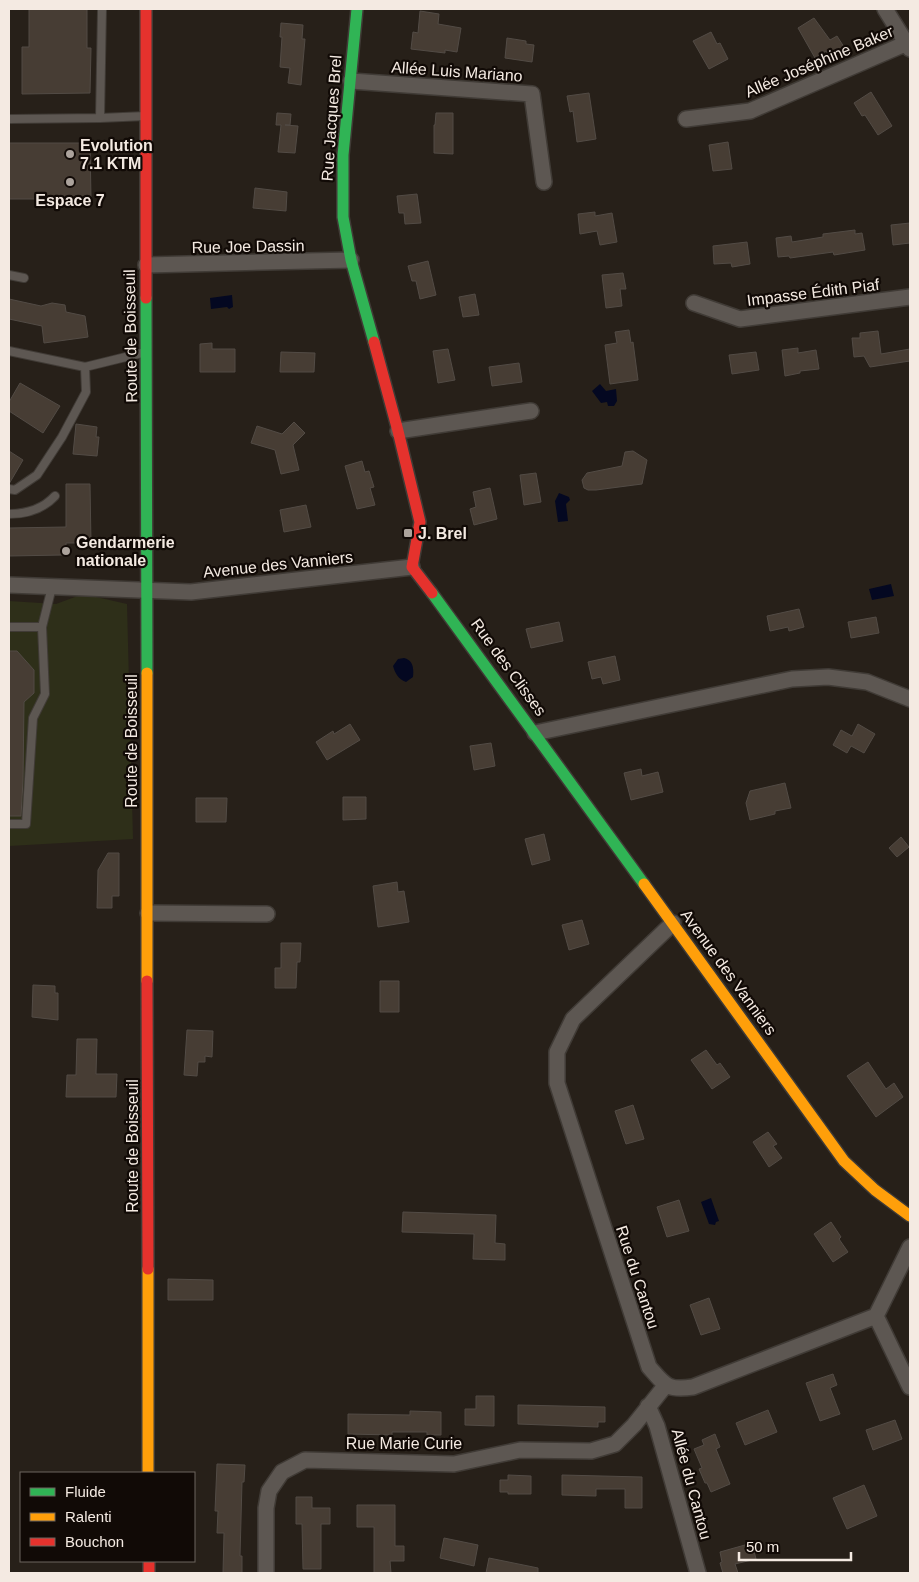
<svg xmlns="http://www.w3.org/2000/svg" width="919" height="1582" font-family="Arial,sans-serif">
	<style>
		.green { fill: #2e2f19 }
		.water { fill: #040821 }
		.building { fill: #473d34; stroke: #524b45 }
		.lines { fill: none; stroke-linecap: round; stroke-linejoin: round }
		.lane-casing { stroke: #403b36; stroke-width: 10 }
		.street-casing { stroke: #403b36; stroke-width: 18 }
		.fast-casing { stroke: #403b36; stroke-width: 14 }
		.slow-casing { stroke: #403b36; stroke-width: 14 }
		.jam-casing { stroke: #403b36; stroke-width: 14 }
		.lane { stroke: #5d5752; stroke-width: 8 }
		.street { stroke: #5d5752; stroke-width: 15 }
		.fast { stroke: #30b455; stroke-width: 11 }
		.slow { stroke: #ff9f0a; stroke-width: 11 }
		.jam { stroke: #e5322d; stroke-width: 11 }
		.poi-dot { fill: #aca39c; stroke: #110a06; stroke-width: 2 }
		.labels { text-anchor: middle; stroke-width: 4.5; stroke-linejoin: round; paint-order: stroke }
		.street-label { font-size: 16px; fill: #f4eae2; stroke: #110a06 }
		.poi-label { font-size: 16px; font-weight: bold; fill: #f4eae2; stroke: #110a06; text-anchor: start }
	</style>
	<rect width="100%" height="100%" fill="#272019"/>
	<path class="green" d="M83 594 127 604 133 839 9 846V601L56 604Z"/>
	<path class="water" d="M232 295 233 307 229 309 227 307 211 309 210 298Z
		M600 384 606 391 616 389 617 401 614 406H608L607 402 601 403 592 391Z
		M559 493 569 497 570 500 566 504 568 521 558 522 555 501Z
		M891 584 894 596 872 600 869 589Z
		M404 658C413 660 414 668 413 677L406 682C398 679 395 673 393 666L398 659Z
		M711 1198 719 1221 716 1222 715 1225 709 1224 701 1202Z"/>
	<path class="building" d="M29 9H87V48H91L90 93 22 94V47H29Z
		M420 11 439 14 438 24 461 28 457 52 445 50V53L411 49 413 32 418 33Z
		M814 18 830 40 837 36 844 47 830 57 826 51 815 58 798 28Z
		M281 23 303 25 302 39H305L301 85 288 83 290 68 280 67 282 37H280Z
		M711 32 717 44 720 43 728 59 709 69 693 41Z
		M507 38 526 41V44L534 45 532 62 505 58Z
		M871 92 892 126 878 135 865 115 862 116 854 103Z
		M589 93 596 139 577 142 573 111 570 112 567 96Z
		M277 113 291 114 290 125H285L298 126 295 153 278 152 281 125H276Z
		M436 113H453V154L434 153V125H435Z
		M728 142 732 169 713 171 709 145Z
		M9 143H90L91 199H9Z
		M255 188 287 192 286 211 253 208Z
		M417 194 421 223 405 224 404 213H399L397 196Z
		M595 212V216L612 213 617 242 600 245 597 231 580 234 578 214Z
		M910 223V243L893 245 891 225Z
		M855 230V234L862 233 865 250 834 255 833 252 790 258 789 256 778 257 776 238 791 236 792 242 823 237V234Z
		M747 242 750 264 732 267 731 263 714 264 713 246Z
		M428 261 436 295 420 299 416 281H412L408 266Z
		M623 273 626 289H620L622 306 606 308 602 275Z
		M475 294 479 315 463 317 459 297Z
		M9 299 41 306 52 303 65 305 66 312 85 316 88 337 44 343 42 326 9 319Z
		M629 330 631 343 633 342 638 380 610 384 605 345 617 343 615 332Z
		M878 331 881 354 910 349V361L870 367 864 356 854 357 852 338H860V333Z
		M212 343V349H235V372H200V344Z
		M798 348V353L816 350 819 369 800 371V373L785 376 782 350Z
		M448 349 455 380 438 383 433 351Z
		M281 352 315 353 314 372H280Z
		M756 352 759 370 732 374 729 355Z
		M519 363 522 382 492 386 489 367Z
		M20 383 60 406 43 433 9 411V402Z
		M294 422 305 433 293 445 299 470 281 474 275 450 251 443 257 426 282 434Z
		M76 424 97 427 96 437H99L97 456 73 454Z
		M9 451 23 460 9 484Z
		M633 451 647 460 642 484 596 490H588L584 488 582 480 587 473 622 466 625 452Z
		M362 461 365 472 369 471 374 487 370 488 375 505 357 509 345 466Z
		M536 473 541 502 524 505 520 475Z
		M66 484H90L91 543H66V547H63V555L9 556V528L66 527Z
		M490 488 497 519 474 525 470 509 476 507 473 492Z
		M306 505 311 527 284 532 280 510Z
		M799 609 804 627 789 631 788 627 770 631 767 616Z
		M876 617 879 633 851 638 848 622Z
		M559 622 563 641 531 648 526 629Z
		M9 651H17L34 670V693L24 702 23 780 21 816H9Z
		M615 656 620 680 603 684 601 677 592 679 588 662Z
		M350 724 360 740 327 760 316 742 333 731 334 734Z
		M858 724 875 734 864 753 851 746 847 753 833 745 841 730 852 736Z
		M491 743 495 766 474 770 470 746Z
		M641 769 642 776 658 772 663 792 631 800 624 773Z
		M785 783 791 808 775 811V814L750 820 746 803 750 791Z
		M343 797H366V819L343 820Z
		M196 798H227L226 822H196Z
		M544 834 550 860 532 865 525 839Z
		M901 837 909 847 897 857 889 848Z
		M108 853H119V896H112V908H97L98 870Z
		M397 882 398 892 404 891 409 922 378 927 373 886Z
		M582 920 589 944 569 950 562 925Z
		M281 943H301L300 962H297L296 988H275V968H281Z
		M380 981H399V1012H380Z
		M33 985 55 986V993H58V1020L32 1017Z
		M187 1030 213 1031 212 1057 205 1056V1062H198L197 1076 184 1075Z
		M77 1039H97L96 1074H117L116 1097H66L67 1075H76Z
		M706 1050 717 1065 720 1063 730 1077 712 1089 691 1060Z
		M868 1062 886 1089 894 1083 903 1097 876 1117 847 1076Z
		M633 1105 644 1139 626 1144 615 1111Z
		M768 1132 777 1144 773 1146 782 1158 769 1167 753 1142Z
		M679 1200 689 1231 667 1237 657 1207Z
		M403 1212 496 1215 495 1243 505 1244V1260L473 1259 474 1234 402 1232Z
		M831 1222 841 1237 839 1239 848 1252 833 1262 814 1234Z
		M168 1279 213 1280V1300H168Z
		M709 1298 720 1329 701 1335 690 1305Z
		M833 1374 837 1385 830 1388 840 1414 820 1421 806 1383Z
		M476 1396H494V1426L465 1425V1409H476Z
		M518 1405 605 1407V1422H598V1427L518 1424Z
		M768 1410 777 1432 745 1445 736 1423Z
		M410 1411 441 1412V1435H427V1432H392V1435L348 1434V1414L410 1415Z
		M895 1420 902 1439 873 1450 866 1430Z
		M715 1434 720 1447 716 1449 730 1484 711 1492 707 1483H705L699 1469 702 1468 694 1449 704 1445 702 1440Z
		M217 1464 245 1465 244 1482H242L240 1556H242V1573H223L224 1533H217L218 1511H215Z
		M508 1475 531 1476V1494H508V1492H500V1480H508Z
		M562 1475 642 1477V1508H625V1489H596V1496L562 1495Z
		M864 1485 877 1516 847 1529 833 1498Z
		M296 1497H312V1508H330V1524H321V1569H303L302 1524H296Z
		M357 1505H395V1546H404V1561H390L391 1573H374V1527H357Z
		M444 1538 478 1545 474 1566 440 1558Z
		M752 1543 756 1559 735 1564 738 1573H723L720 1563 722 1562 720 1552Z
		M489 1558 538 1568V1573H486Z"/>
	<g class="lines">
		<g class="lane-casing">
			<path id="lane" d="M100 118 102 9
				M9 119 100 118 146 116
				M9 275 24 278
				M9 351 85 367 146 352
				M9 489 15 490 37 475 62 437 86 392 85 367
				M9 514C27 514 43 509 55 496
				M9 627H42L45 694 33 718 26 824H9
				M42 627 52 587"/>
		</g>
		<g class="street-casing">
			<path id="street" d="M885 9 910 49
				M351 81 532 94 544 182
				M686 119 750 111 907 43
				M146 265 351 260
				M694 303 740 319 910 297
				M398 431 531 411
				M9 585 191 592 412 567
				M535 733 792 679 828 677 867 682 910 699
				M148 913 267 914
				M673 923 573 1019 557 1052V1083L649 1367C665 1385 667 1391 693 1387L876 1316 910 1247
				M876 1316 910 1387
				M648 1406 657 1426 698 1573
				M266 1573V1508L269 1491 282 1472 305 1460 454 1464 520 1450 591 1451 615 1444 634 1425 665 1386"/>
		</g>
		<g class="fast-casing">
			<path id="fast" d="M357 9 343 155V217L351 260 374 342
				M146 298 147 673
				M432 593 644 884"/>
		</g>
		<g class="slow-casing">
			<path id="slow" d="M147 673V981
				M644 884 844 1161 875 1190 910 1216
				M148 1269V1473"/>
		</g>
		<g class="jam-casing">
			<path id="jam" d="M146 9V298
				M374 342 398 431 420 522 412 567 432 593
				M147 981 148 1269
				M149 1561V1573"/>
		</g>
		<use href="#lane" class="lane"/>
		<use href="#street" class="street"/>
		<use href="#fast" class="fast"/>
		<use href="#slow" class="slow"/>
		<use href="#jam" class="jam"/>
	</g>
	<g class="poi-dot">
		<circle cx="70" cy="154" r="5"/>
		<circle cx="70" cy="182" r="5"/>
		<rect x="403" y="528" width="10" height="10" rx="2.5"/>
		<circle cx="66" cy="551" r="5"/>
	</g>
	<g class="labels">
		<g class="street-label">
			<text transform="translate(819 61) rotate(-23)" y="6">Allée Joséphine Baker</text>
			<text transform="translate(457 71) rotate(4)" y="6">Allée Luis Mariano</text>
			<text transform="translate(331 118) rotate(-86)" y="6">Rue Jacques Brel</text>
			<text transform="translate(248 246) rotate(-1)" y="6">Rue Joe Dassin</text>
			<text transform="translate(813 292) rotate(-7)" y="6">Impasse Édith Piaf</text>
			<text transform="translate(130 336) rotate(-91)" y="6">Route de Boisseuil</text>
			<text transform="translate(278 564) rotate(-6)" y="6">Avenue des Vanniers</text>
			<text transform="translate(509 667) rotate(54)" y="6">Rue des Clisses</text>
			<text transform="translate(131 741) rotate(-90)" y="6">Route de Boisseuil</text>
			<text transform="translate(729 972) rotate(54)" y="6">Avenue des Vanniers</text>
			<text transform="translate(132 1146) rotate(-90)" y="6">Route de Boisseuil</text>
			<text transform="translate(638 1277) rotate(72)" y="6">Rue du Cantou</text>
			<text x="404" y="1449">Rue Marie Curie</text>
			<text transform="translate(692 1484) rotate(75)" y="6">Allée du Cantou</text>
		</g>
		<g class="poi-label">
			<text x="80" y="151">Evolution<tspan x="80" dy="18">7.1 KTM</tspan></text>
			<text x="70" y="206" text-anchor="middle">Espace 7</text>
			<text x="418" y="539">J. Brel</text>
			<text x="76" y="548">Gendarmerie<tspan x="76" dy="18">nationale</tspan></text>
		</g>
	</g>
	<rect width="919" height="1582" fill="none" stroke="#f4eae2" stroke-width="20"/>
	<rect x="20" y="1472" width="175" height="90" fill="#110a06" stroke="#6c645e"/>
	<rect x="30" y="1488" width="25" height="8" fill="#30b455" stroke="#6c645e"/>
	<text x="65" y="1497" font-size="15" fill="#f4eae2">Fluide</text>
	<rect x="30" y="1513" width="25" height="8" fill="#ff9f0a" stroke="#6c645e"/>
	<text x="65" y="1522" font-size="15" fill="#f4eae2">Ralenti</text>
	<rect x="30" y="1538" width="25" height="8" fill="#e5322d" stroke="#6c645e"/>
	<text x="65" y="1547" font-size="15" fill="#f4eae2">Bouchon</text>
	<path d="M739 1552v8h112v-8" fill="none" stroke="#f4eae2" stroke-width="2.5"/>
	<text x="746" y="1552" font-size="15" fill="#f4eae2" stroke="#110a06" stroke-width="4" paint-order="stroke">50 m</text>
</svg>
